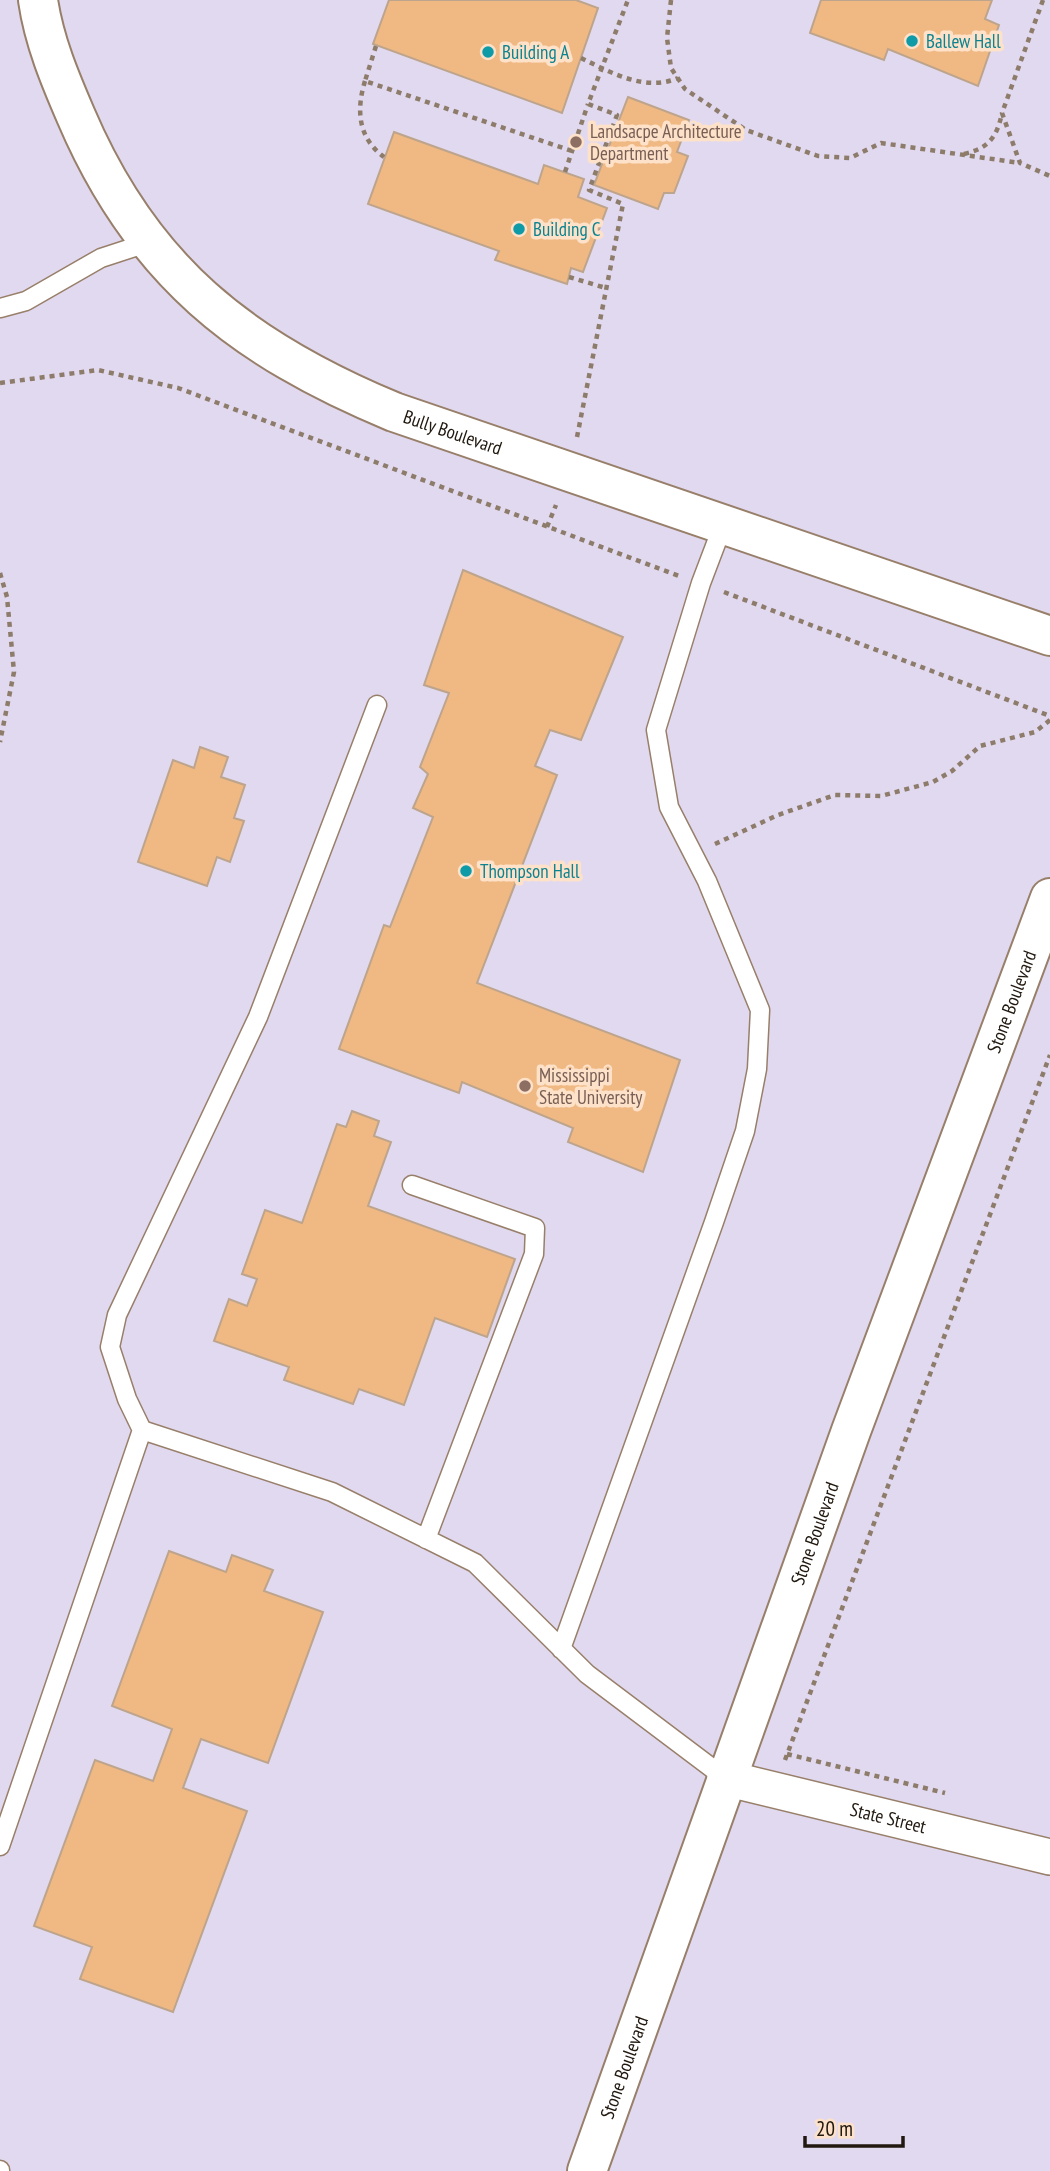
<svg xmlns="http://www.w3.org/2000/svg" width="1050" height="2171" font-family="'PT Sans Narrow',sans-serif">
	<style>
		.education { fill: #e1d9ef }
		.building { fill: #f0b883; stroke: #bda48c; stroke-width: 2 }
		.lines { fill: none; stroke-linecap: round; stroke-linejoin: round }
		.service-casing { stroke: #987f69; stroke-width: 21 }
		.minor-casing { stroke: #987f69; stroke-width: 38 }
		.tertiary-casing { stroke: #987f69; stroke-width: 42 }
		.path { stroke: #8e7c6b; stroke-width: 4.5; stroke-dasharray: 5 5; stroke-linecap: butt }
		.service { stroke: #fff; stroke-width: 18 }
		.minor { stroke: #fff; stroke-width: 35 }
		.tertiary { stroke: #fff; stroke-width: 38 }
		.culture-dot { fill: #0f9aa8; stroke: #fde2c9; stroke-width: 2.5 }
		.education-dot { fill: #8d6e63; stroke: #fde2c9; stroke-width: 2.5 }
		.labels { text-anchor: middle; stroke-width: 7; stroke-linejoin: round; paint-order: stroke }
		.culture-label { font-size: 19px; fill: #0d838f; stroke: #fde2c9; text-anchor: start }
		.education-label { font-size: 19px; fill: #785e54; stroke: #fde2c9; text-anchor: start }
		.street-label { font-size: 19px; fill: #21180f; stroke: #fde2c9 }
	</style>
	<rect width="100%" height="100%" fill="#fde2c9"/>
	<path class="education" d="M0 0H1050V2171H0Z"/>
	<path class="building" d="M389 0H576L598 8 562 113 373 44Z
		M821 0H992L985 19 999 25 978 86 888 49 884 60 810 33Z
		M628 97 689 120 677 152 688 156 674 193H664L658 209 594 185Z
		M394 132 538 184 544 165 584 179 578 197 607 208 583 272 571 268 567 284 495 260 499 251 368 204Z
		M463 570 623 637 581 740 550 730 535 766 557 775 477 983 680 1060 643 1172 568 1142 573 1128 462 1082 459 1093 339 1049 384 925 390 927 433 817 413 808 428 774 420 767 449 693 424 685Z
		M200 747 228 757 221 777 245 785 234 818 244 821 230 862 217 857 207 886 138 862 173 760 194 768Z
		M352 1111 379 1121 374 1136 391 1142 368 1206 515 1259 487 1337 435 1318 404 1405 359 1389 353 1404 284 1380 289 1367 214 1341 229 1299 247 1306 257 1279 242 1274 265 1210 302 1223 337 1124 346 1127Z
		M169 1551 226 1572 232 1555 273 1570 264 1591 323 1612 268 1763 201 1739 183 1788 247 1811 173 2012 80 1979 92 1947 34 1926 95 1760 153 1781 172 1729 112 1706Z"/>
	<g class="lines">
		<g class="service-casing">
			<path id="service" d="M0 308 26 301 101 258 150 242
				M377 705 258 1017 117 1315 110 1347 127 1399 142 1430 332 1492 475 1563 587 1674 725 1778
				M412 1185 535 1228 534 1254 426 1539
				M561 1649 714 1222 745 1131 757 1069 760 1010 707 881 669 807 656 730 701 583 723 525
				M0 1846 142 1430
				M0 2170V2171"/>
		</g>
		<g class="minor-casing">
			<g id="minor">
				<path id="s1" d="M725 1778 1050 1857"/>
			</g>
		</g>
		<g class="tertiary-casing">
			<g id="tertiary">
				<path id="s2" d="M38 0C44 41 60 79 76 116 142 271 242 349 394 412L1050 636"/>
				<path id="s3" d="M587 2171 851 1431 1050 898"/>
			</g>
		</g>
		<path class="path" d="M671 0 667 38 671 68 685 89 746 130 818 156 850 158 881 143 1020 163
			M1043 0 1002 113 1020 163 1050 176
			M376 46 365 81 572 151
			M581 58C612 73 645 92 678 78
			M365 81C356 110 358 138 384 157
			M964 154C989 148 997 137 1002 113
			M565 172 588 104
			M569 277 606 288
			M0 383 98 370 178 388 679 576
			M577 437 623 204 589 190 617 115 588 104 628 0
			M547 527 556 505
			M0 573 7 597 14 672 0 742
			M724 592 1050 716
			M715 844 778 815 835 795 881 796 933 782 952 771 980 746 1035 732 1050 720
			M787 1754 945 1793
			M785 1760 1050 1055"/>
		<use href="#service" class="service"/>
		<use href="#minor" class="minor"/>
		<use href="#tertiary" class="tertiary"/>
	</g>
	<g class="culture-dot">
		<circle cx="912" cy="41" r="7"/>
		<circle cx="488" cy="52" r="7"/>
		<circle cx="519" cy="229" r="7"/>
		<circle cx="466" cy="871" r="7"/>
	</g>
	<g class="education-dot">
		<circle cx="576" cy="142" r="7"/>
		<circle cx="525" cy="1086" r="7"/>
	</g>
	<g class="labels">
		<g class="culture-label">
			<text x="926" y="48">Ballew Hall</text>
			<text x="502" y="59">Building A</text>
			<text x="533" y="236">Building C</text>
			<text x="480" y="878">Thompson Hall</text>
		</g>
		<g class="education-label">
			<text x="590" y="138">Landsacpe Architecture<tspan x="590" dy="22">Department</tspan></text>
			<text x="539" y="1082">Mississippi<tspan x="539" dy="22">State University</tspan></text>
		</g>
		<g class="street-label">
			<text dy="7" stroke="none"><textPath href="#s2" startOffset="632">Bully Boulevard</textPath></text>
			<text dy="7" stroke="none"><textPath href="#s3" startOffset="1244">Stone Boulevard</textPath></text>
			<text dy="7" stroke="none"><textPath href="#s3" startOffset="677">Stone Boulevard</textPath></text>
			<text dy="7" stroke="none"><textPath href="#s1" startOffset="168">State Street</textPath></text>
			<text dy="7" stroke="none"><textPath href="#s3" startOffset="110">Stone Boulevard</textPath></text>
		</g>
	</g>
	<path d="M805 2136v10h98v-10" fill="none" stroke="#21180f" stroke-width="3.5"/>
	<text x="816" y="2136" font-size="21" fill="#21180f" stroke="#fde2c9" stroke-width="5" paint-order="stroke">20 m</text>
</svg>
